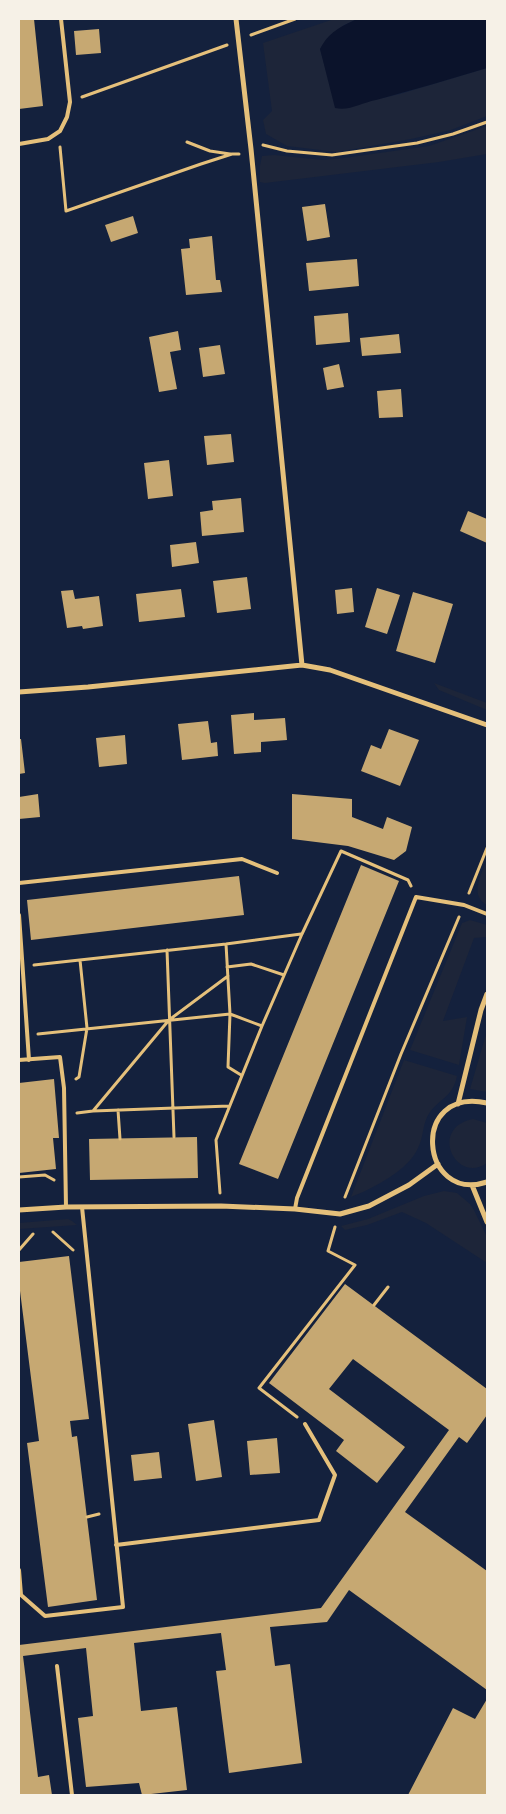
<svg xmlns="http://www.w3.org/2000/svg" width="506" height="1814" font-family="'Golos Text',sans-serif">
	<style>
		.green { fill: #1d2539 }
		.water { fill: #0b132b }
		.building { fill: #c6a872 }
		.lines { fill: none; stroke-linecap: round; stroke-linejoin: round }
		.path { stroke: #e5c07b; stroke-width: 3 }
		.service { stroke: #e5c07b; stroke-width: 4 }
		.minor { stroke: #e5c07b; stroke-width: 5 }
	</style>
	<rect width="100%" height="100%" fill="#14213d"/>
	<path class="green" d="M334 19H357L344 25 320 49 325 66 374 100 400 94 487 68V116L451 130 411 139 337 152 287 146 266 134 263 120 272 111 263 43Z
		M487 126V154L439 162 265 183 260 182V166L262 156 274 155 323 160 344 158 429 146Z
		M434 683 487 703V710L439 690Z
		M487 860V905C469 895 481 875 487 860Z
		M470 920 487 925V937L474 938 443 1021 467 1017 459 1065 410 1050 462 923Z
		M487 1031V1092L470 1089Z
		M404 1060 457 1076C453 1096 441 1098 430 1112 422 1123 424 1137 418 1148 409 1170 372 1189 351 1197Z
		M473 1119 487 1123V1163C456 1185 428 1128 473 1119Z
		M444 1191 457 1193 470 1204 474 1210 487 1237V1263L426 1223 402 1212 367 1225 345 1230 341 1226 368 1219 424 1196Z
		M68 1219 72 1221 77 1225 19 1229V1223Z"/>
	<path class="water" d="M357 19H487V68C450 79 413 90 376 100 361 103 350 111 335 108L320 49C329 32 340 27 357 19Z"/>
	<path class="building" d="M19 19H34L43 106 19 109Z
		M99 29 101 53 76 55 74 31Z
		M325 204 330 237 307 241 302 207Z
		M133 216 138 233 111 242 105 225Z
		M212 236 216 280H220L222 292 186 295 181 249 190 248 189 239Z
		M357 259 359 286 309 291 306 263Z
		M348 313 350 342 316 345 314 316Z
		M178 331 181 350 170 352 177 389 159 392 149 337Z
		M399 334 401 353 362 356 360 338Z
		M220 345 225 374 203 377 199 348Z
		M339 364 344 387 327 390 323 368Z
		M401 389 403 417 379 418 377 391Z
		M231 434 234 462 207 465 204 436Z
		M169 460 173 496 148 499 144 463Z
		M241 498 244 532 202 536 200 512 213 510 212 501Z
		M468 511 487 519V543L460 531Z
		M196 542 199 563 172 567 170 545Z
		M247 577 251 609 217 613 213 581Z
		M352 588 354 612 337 614 335 590Z
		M377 588 400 595 387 634 365 627Z
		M181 589 185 617 139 622 136 594Z
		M73 590 75 599 99 596 103 626 83 629 82 626 67 628 61 591Z
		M413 592 453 604 435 663 396 651Z
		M254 713V720L285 718 287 740 261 742V752L234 754 231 715Z
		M208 721 211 743 217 742 218 756 182 760 178 724Z
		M389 729 419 740 400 786 361 771 371 745 381 749Z
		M125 735 127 764 99 767 96 738Z
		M19 739H21L25 773 19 774Z
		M38 794 40 817 19 819V797Z
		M292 794 352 799V817L383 829 387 817 412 827 406 851 394 860 348 846 292 839Z
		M361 865 399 881 278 1179 239 1164Z
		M239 876 244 915 31 940 27 900Z
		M54 1079 59 1138H53L56 1169 19 1173V1083Z
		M197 1137 198 1178 90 1180 89 1139Z
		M69 1256 89 1419 70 1421 72 1437 77 1436 97 1600 48 1607 27 1443 39 1441 19 1283V1262Z
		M345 1284 487 1389V1415L467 1443 459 1437 405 1512 487 1571V1690L349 1590 327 1622 270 1627 275 1666 290 1664 302 1763 229 1773 216 1671 226 1670 221 1633 134 1643 141 1711 177 1707 187 1790 142 1795 139 1783 86 1787 78 1718 93 1716 86 1648 23 1656 38 1777 49 1775 52 1795H19V1645L321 1608 449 1430 353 1359 329 1389 405 1447 377 1483 336 1451 344 1440 269 1383Z
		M214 1420 222 1477 196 1481 188 1424Z
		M277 1438 280 1473 250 1475 247 1441Z
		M159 1452 162 1478 134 1481 131 1455Z
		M487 1699V1795H408L453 1708 475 1719Z"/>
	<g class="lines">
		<path class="path" d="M251 35 295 19
			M82 97 227 45
			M187 142 210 151 230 154
			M263 145 287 151 332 155 417 143 453 134 487 122
			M60 147 66 211 201 164 232 154H239
			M469 893 487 848
			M226 944 230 1014 228 1067 241 1075
			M167 950 174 1137
			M34 965 226 944 301 934
			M227 967 251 964 284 975
			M38 1034 230 1014 262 1026
			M76 1079 79 1077 87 1028 80 960
			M118 1110 120 1139
			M93 1111 169 1020 228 976
			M77 1113 93 1111 229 1106
			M19 1177 45 1175 54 1180
			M220 1193 216 1140 262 1026 302 934 341 851 408 880 411 886
			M345 1197 401 1054 459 917
			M53 1232 73 1250
			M19 1250 33 1234
			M374 1305 388 1287
			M297 1417 259 1388 355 1265 328 1251 335 1227
			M87 1517 99 1514"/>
		<path class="service" d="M19 144 48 139 60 131 67 117 70 102 61 19
			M19 883 242 859 277 873
			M19 915 29 1060
			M19 1060 60 1057 64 1088 66 1207
			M295 1209 297 1198 416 897 464 905 487 914
			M116 1545 319 1520 335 1475 305 1424
			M19 1570 21 1595H19
			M21 1595 45 1616 123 1607 82 1207
			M57 1666 72 1795"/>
		<path class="minor" d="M236 19 251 149 302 665
			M19 692 88 687 302 665 330 670 487 725
			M487 1103C409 1086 420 1204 487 1182
			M458 1104 481 1010 487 994
			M472 1185 487 1222
			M19 1210 66 1207 221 1206 295 1209 340 1214 369 1206 409 1185 438 1164"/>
	</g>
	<rect width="506" height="1814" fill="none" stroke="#f6f1e7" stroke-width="40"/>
</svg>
